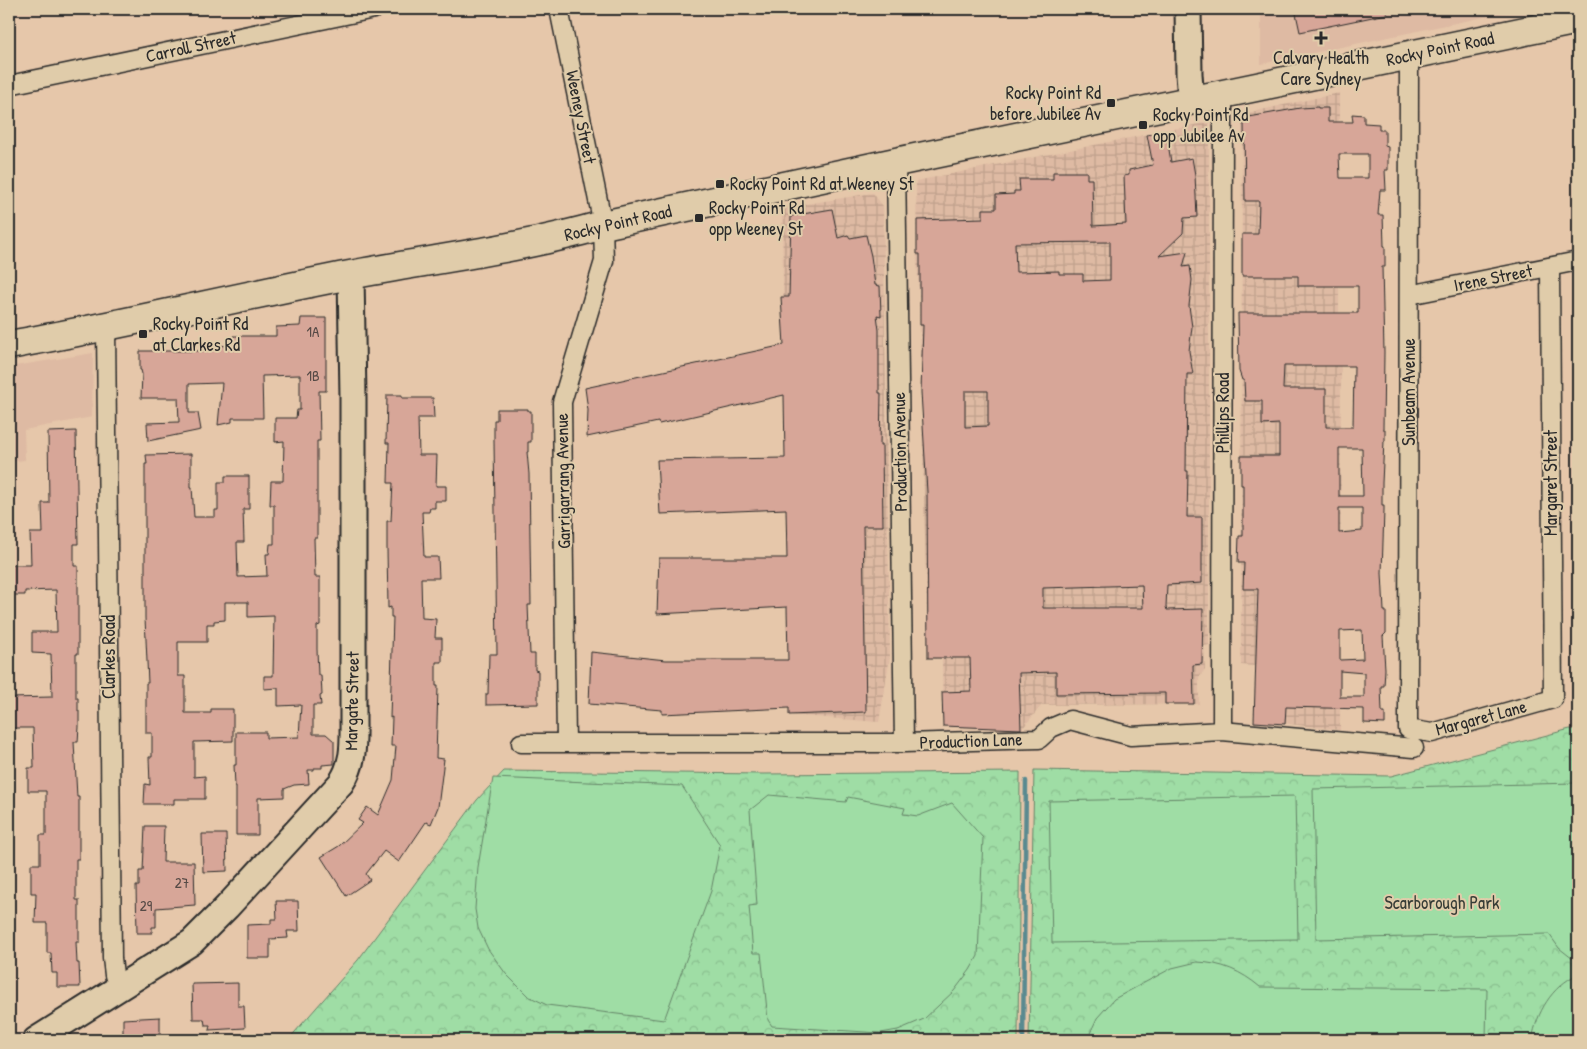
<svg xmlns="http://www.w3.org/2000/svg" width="1587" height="1049" font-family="'Patrick Hand',sans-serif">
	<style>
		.built { fill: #debaa3 }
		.industrial { fill: url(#industrial-grid) }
		.park { fill: url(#park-crowns); stroke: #658468 }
		.pitch { fill: #9fdda5; stroke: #658468 }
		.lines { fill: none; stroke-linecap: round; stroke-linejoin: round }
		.stream { stroke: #5a8a90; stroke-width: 4.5 }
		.building { fill: #d7a698; stroke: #2b2b2b; fill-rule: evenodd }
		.street-casing { stroke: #2b2b2b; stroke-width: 21 }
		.secondary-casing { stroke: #2b2b2b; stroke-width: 29 }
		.primary-casing { stroke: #2b2b2b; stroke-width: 31 }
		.street { stroke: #e0ccaa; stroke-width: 18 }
		.secondary { stroke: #e0ccaa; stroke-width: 25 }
		.primary { stroke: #e0ccaa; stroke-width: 28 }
		.poi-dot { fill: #2b2b2b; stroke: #e0ccaa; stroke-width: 2 }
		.labels { text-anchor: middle; stroke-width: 4; stroke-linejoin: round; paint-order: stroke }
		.number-label { font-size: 15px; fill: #564a46 }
		.street-label { font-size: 18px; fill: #2b2b2b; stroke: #e0ccaa }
		.poi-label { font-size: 18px; fill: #2b2b2b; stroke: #e0ccaa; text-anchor: start }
		.park-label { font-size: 18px; fill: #373d37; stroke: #e0ccaa }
	</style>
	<defs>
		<pattern id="industrial-grid" width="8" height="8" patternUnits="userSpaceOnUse" patternTransform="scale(1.25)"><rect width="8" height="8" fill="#debaa3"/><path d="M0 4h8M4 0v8" fill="none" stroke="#bfa08c"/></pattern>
		<pattern id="park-crowns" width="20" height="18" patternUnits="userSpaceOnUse" patternTransform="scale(1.25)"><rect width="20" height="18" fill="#9fdda5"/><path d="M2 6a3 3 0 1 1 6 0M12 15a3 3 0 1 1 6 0" fill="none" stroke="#89be8e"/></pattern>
	</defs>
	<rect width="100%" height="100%" fill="#e6c7aa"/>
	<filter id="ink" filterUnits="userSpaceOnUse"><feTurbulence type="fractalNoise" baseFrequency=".02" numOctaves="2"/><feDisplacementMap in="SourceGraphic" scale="10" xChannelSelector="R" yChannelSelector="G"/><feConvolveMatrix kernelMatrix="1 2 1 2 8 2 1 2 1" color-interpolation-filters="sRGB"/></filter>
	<g filter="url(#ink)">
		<path class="built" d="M1264 9H1522L1261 64V13Z
			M93 353 92 417 24 430 25 460 9 462V367Z"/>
		<path class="industrial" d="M1339 93V313L1341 366 1340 730 1255 720 1256 666 1241 665 1242 114Z
			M1209 122V645L1204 646 1205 669 1199 678V704L1042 705 1021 730 943 726 942 659 928 658 919 292 917 262 916 181Z
			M873 193 883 206 890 657 879 722 789 715 782 208Z"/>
		<path class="park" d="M1570 729 1578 730V1040H1029L1034 770 1391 776Z
			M504 771 763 774 1020 772 1018 1040H288L358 960 477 800Z"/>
		<path class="pitch" d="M493 778 682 786 720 845 711 891 664 1020 547 1005 528 996 506 974 488 949 478 928 475 909 478 867Z
			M1576 783 1577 820H1578V963L1559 948 1549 934 1316 939 1313 789Z
			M769 795 846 802 848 797 905 808 903 814 918 816 952 803 983 838 978 956 970 970 954 991 924 1019 898 1030 881 1033 772 1026 768 1020 761 953H753L749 906 757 905 750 810Z
			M1295 796 1298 939 1052 943 1049 801Z
			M1197 962C1222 963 1241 971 1260 987L1487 989 1486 1040H1087L1097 1018 1114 999 1172 968Z
			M1578 974V1040H1532C1537 1012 1551 987 1578 974Z"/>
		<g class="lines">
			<path class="stream" d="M1023 1040 1026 781"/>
		</g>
		<path class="building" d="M1295 9H1387V14L1300 32Z
			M1318 107V108H1328V122H1353L1352 114 1364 115V123L1379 124V130H1385V146L1388 147V170H1385L1386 190H1380L1378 215H1383L1384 246H1385V267H1382L1384 352 1383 429H1385V441H1384L1382 483V505H1384V510L1382 573 1384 611H1386V633L1383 636 1385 669 1384 686H1381L1382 712H1385V724L1364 723V709L1286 707 1285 724 1254 722 1258 589H1243L1244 563H1238L1239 536H1243V485H1241V456H1279V424L1262 425V401H1245L1244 380H1242L1239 371 1238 313H1358V286H1298V276H1242V234H1258L1259 201H1245L1244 123 1249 117 1300 108ZM1339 154H1368V178H1340ZM1284 366H1354L1353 427H1326V389H1283ZM1339 448H1362L1363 496H1339ZM1339 508H1362V531L1339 533ZM1362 630 1363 659 1340 660V631ZM1340 671 1364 673V697H1340Z
			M1166 131 1171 162 1192 158 1195 175 1197 217 1184 218 1183 233 1159 256 1187 252 1183 267 1190 266 1192 280 1189 306 1192 327 1189 351 1193 374H1187L1186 471H1188L1187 517H1202V583L1167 585 1166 607 1167 610 1203 609 1202 664 1193 665 1194 704H1165V693L1056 694V672L1019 673 1021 729 943 726 942 692 971 691 970 658H928L927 492 921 392 923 325H920V254H917V220L983 218V209H996V195L1014 194V191H1020L1019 179H1053V172H1087V179H1092L1093 226 1126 224 1124 176 1129 175V170L1153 165 1147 135ZM1110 242V280L1083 281V274H1059V271L1016 272 1015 243ZM965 391H988V426L965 427ZM1142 585 1143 608H1043V588Z
			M832 209 838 238 848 235 850 238 866 235 871 256 875 285 880 286 881 316 877 315 879 330V393H881L880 446H882L883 526H863L866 712 789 715V708L662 714V710L589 704 591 652 666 660H788L787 607 657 614 659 558H787L786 509 660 514 657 460 785 458 784 395 659 424 658 422 587 437 588 410 585 388 784 345 781 297H789L791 216Z
			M301 318H326V391H319L320 441H317V538H314L315 577H320V625L317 626V649L318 675H321L322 695 320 696 321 705H313V734H326L334 741V764L322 765V768H314V770H308L309 784 294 785 284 789V797L258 798V835H236V786H235L234 765H236V732H266V738L299 737 301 705 278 706V688L264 689V676H273L274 616 248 617V602H225V620L214 621V624H207V642H178V676H185V713H211V709H233V741L194 742V777L205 776V799H174V804H144L145 784 150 785 149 757H152V733H146V683H148L145 618V464H147L146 455 191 454V487H192L194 517H215V510H218V482H225V476H249V509H243L244 542H237L238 577 267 576 266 554H269L270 544H274V505H270L271 481H283L284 441 275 442V418H296L297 410H300V375L262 376 263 418H232V422L218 425 222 383 189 384V413H198L201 430 148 441 147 423 179 422 178 398H141L142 374 141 370H140V351H203V345L234 346 233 336H276V327L300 326Z
			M387 395H402V398H433L434 418H418L419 455H437L436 486H446V501H435V508H430L429 512H422L424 557H438L439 578H421L422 618 436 619 435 638H442V662H436V686H438L436 758 444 759 438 807 431 824 426 822 399 862 384 851 366 874 370 880 346 896 321 857 339 846 363 823 358 820 367 807 378 815 393 780 396 746H391L392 717 390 718 393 617H391V607L388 608 387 548V521H391L393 483H388L389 443H386Z
			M497 409H528V411H531V442H528V452H527L529 474 531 605H528L530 654H535V670L538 671V704L486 705V694H488L489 654H497L494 441V420H497Z
			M76 431 78 544H74V566H78V654H76V698H78V711H79V727L78 742H74L77 797H79V859H76V900H79V942H76L77 963H79L80 987H57V973H52L51 953H47V923H35L36 893H31V864H40V835H46V791H28V768H34L33 728H9V698L52 697 51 654 32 653V632H57L56 590 25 591V595H10V565H31L30 533H43L42 503H49L48 432Z
			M145 826H164L163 862H194L195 905 156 908V927H152V933H137L136 886H139V871H143Z
			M202 834H226L227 871 203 872Z
			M276 901H298L299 931H287L288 938 270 939V958H247V925L271 924V919H277Z
			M238 983V1006H244L245 1028 209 1030 210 1025H205L204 1019H193L192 984Z
			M160 1017V1040H123V1019Z"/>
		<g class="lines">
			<g class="street-casing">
				<path id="street" d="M559 9 603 225 604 261 562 402 566 743
					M1409 55 1408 729 1432 733 1553 699 1550 267
					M9 85 374 9
					M896 162 904 743
					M1409 295 1578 261
					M106 326 112 958 114 975 118 988
					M1222 731 1223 94
					M521 743H904L1039 739 1051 728 1070 720 1131 736 1222 731 1414 748"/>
			</g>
			<g class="secondary-casing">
				<path id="secondary" d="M1188 9 1189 74 1191 100
					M36 1040 192 942 227 907 341 783C355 762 353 742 353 717V397L351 275"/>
			</g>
			<g class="primary-casing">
				<path id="primary" d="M9 345C123 325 236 297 350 275 434 259 520 249 603 225L896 162 1578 20"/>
			</g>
			<use href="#street" class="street"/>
			<use href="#secondary" class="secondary"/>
			<use href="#primary" class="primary"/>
		</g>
	</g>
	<g class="poi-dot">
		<path d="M1318.5 30.5h5v5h5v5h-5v5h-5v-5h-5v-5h5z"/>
		<rect x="1106" y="98" width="10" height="10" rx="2.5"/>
		<rect x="1138" y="120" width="10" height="10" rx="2.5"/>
		<rect x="715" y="179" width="10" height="10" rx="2.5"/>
		<rect x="694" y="213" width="10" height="10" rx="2.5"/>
		<rect x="138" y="329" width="10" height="10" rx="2.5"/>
	</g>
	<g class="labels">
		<g class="number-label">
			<text x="313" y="337">1A</text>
			<text x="313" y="381">1B</text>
			<text x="182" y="888">27</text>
			<text x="146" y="911">29</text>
		</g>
		<g class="street-label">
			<text transform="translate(191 47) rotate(-12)" y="6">Carroll Street</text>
			<text transform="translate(1440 49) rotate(-12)" y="6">Rocky Point Road</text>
			<text transform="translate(581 117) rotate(79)" y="6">Weeney Street</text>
			<text transform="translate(618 223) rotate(-13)" y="6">Rocky Point Road</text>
			<text transform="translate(1493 278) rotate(-11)" y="6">Irene Street</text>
			<text transform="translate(1409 392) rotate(-90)" y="6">Sunbeam Avenue</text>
			<text transform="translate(1223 413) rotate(-90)" y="6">Phillips Road</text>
			<text transform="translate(900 452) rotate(-91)" y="6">Production Avenue</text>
			<text transform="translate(563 481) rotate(-91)" y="6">Garrigarrang Avenue</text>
			<text transform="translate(1551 483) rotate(-90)" y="6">Margaret Street</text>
			<text transform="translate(109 657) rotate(-90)" y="6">Clarkes Road</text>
			<text transform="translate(352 701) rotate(-89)" y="6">Margate Street</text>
			<text transform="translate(1481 718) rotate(-15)" y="6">Margaret Lane</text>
			<text transform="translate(971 741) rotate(-2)" y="6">Production Lane</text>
		</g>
		<g class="poi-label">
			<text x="1321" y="64" text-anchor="middle">Calvary Health<tspan x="1321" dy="21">Care Sydney</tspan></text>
			<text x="1101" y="99" text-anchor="end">Rocky Point Rd<tspan x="1101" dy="21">before Jubilee Av</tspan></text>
			<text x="1153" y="121">Rocky Point Rd<tspan x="1153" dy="21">opp Jubilee Av</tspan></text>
			<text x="730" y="190">Rocky Point Rd at Weeney St</text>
			<text x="709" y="214">Rocky Point Rd<tspan x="709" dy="21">opp Weeney St</tspan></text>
			<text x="153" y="330">Rocky Point Rd<tspan x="153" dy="21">at Clarkes Rd</tspan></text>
		</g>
		<g class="park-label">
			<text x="1442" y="909">Scarborough Park</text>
		</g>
	</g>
	<rect width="1587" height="1049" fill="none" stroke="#e0ccaa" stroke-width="30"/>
	<rect x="15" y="15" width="1557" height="1019" fill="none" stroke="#2b2b2b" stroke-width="2" filter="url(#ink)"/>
</svg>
